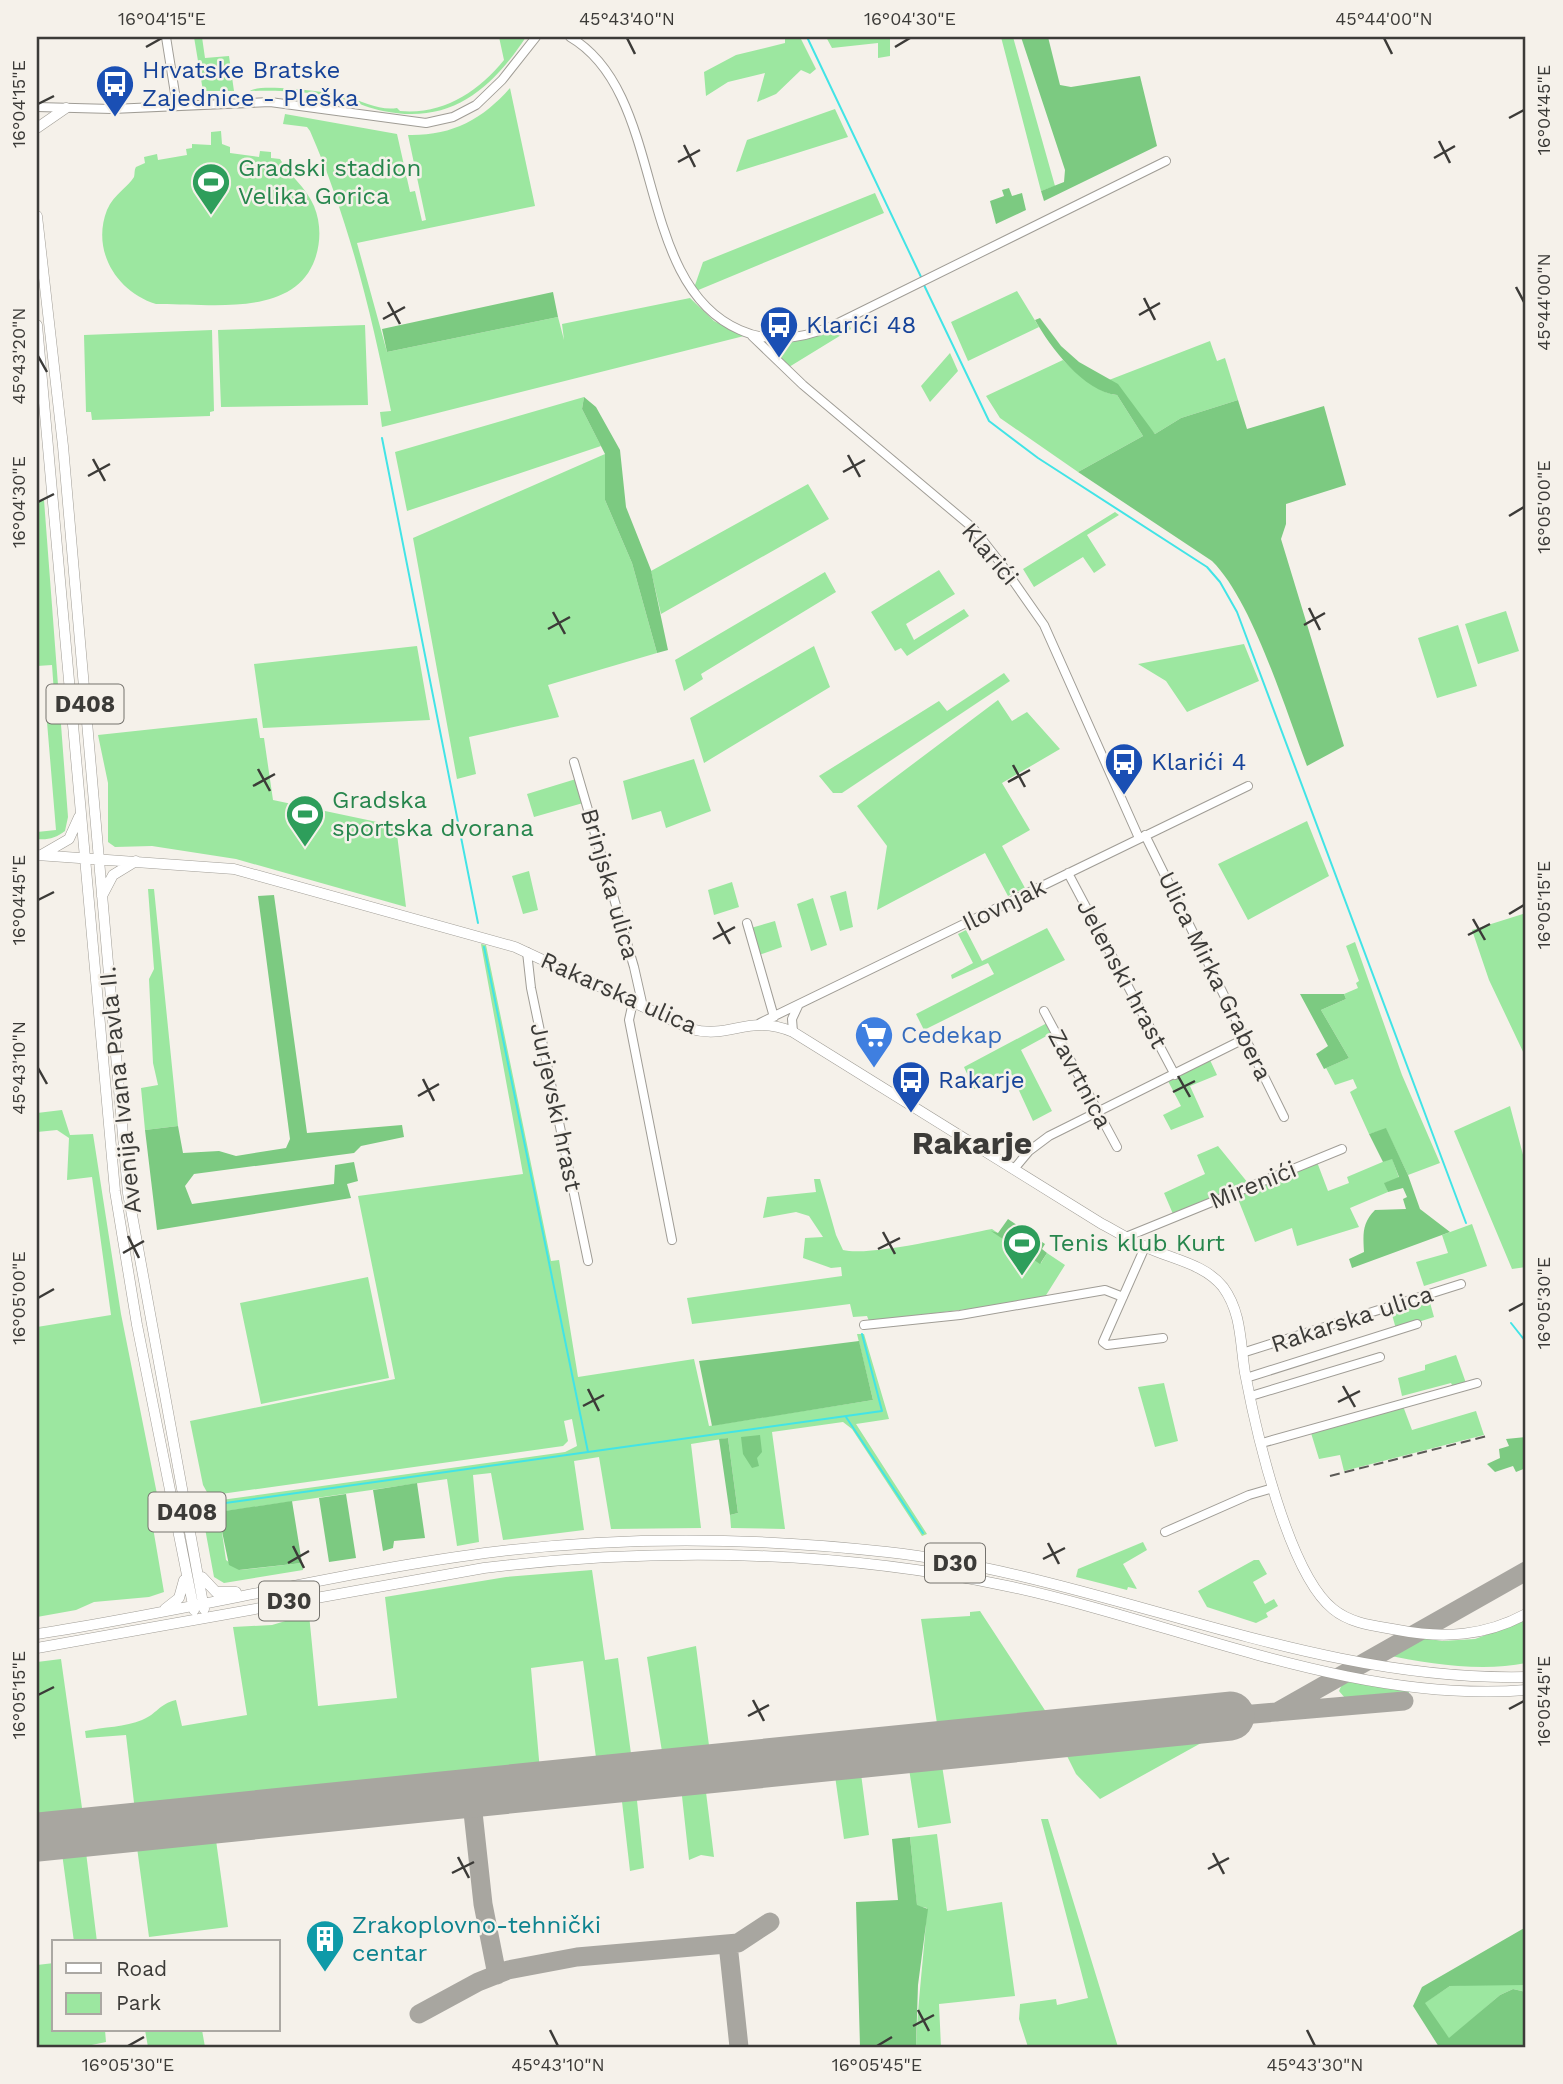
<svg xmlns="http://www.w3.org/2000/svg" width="1563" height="2084" font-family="'Work Sans',sans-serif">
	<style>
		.green { fill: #9ce7a0 }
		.forest { fill: #7cca81 }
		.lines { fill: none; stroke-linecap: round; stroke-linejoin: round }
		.stream { stroke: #42e4e6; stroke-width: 2 }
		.taxiway { stroke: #a8a6a0; stroke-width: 19 }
		.runway { stroke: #a8a6a0; stroke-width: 49 }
		.minor-casing { stroke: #a09d96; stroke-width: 10 }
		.major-casing { stroke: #a09d96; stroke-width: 11 }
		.minor { stroke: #fff; stroke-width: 8 }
		.major { stroke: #fff; stroke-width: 10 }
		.rail { stroke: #5b5a56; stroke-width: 2; stroke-dasharray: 10 5; stroke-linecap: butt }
		.ticks { fill: none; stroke: #3c3b38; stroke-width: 2.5 }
		.labels { text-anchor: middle; stroke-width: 5; stroke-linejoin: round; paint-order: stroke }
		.shield { fill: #f5f1ea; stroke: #74726d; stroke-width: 2 }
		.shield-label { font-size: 23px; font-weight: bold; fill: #3c3b38 }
		.transit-label { font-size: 24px; fill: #164399; stroke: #f5f1ea; text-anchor: start }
		.leisure-label { font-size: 24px; fill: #27864d; stroke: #f5f1ea; text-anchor: start }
		.street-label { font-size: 24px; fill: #3c3b38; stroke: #f5f1ea }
		.shop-label { font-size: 24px; fill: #366cbe; stroke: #f5f1ea; text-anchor: start }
		.culture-label { font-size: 24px; fill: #0d838f; stroke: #f5f1ea; text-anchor: start }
		.district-label { font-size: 32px; font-weight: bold; fill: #3c3b38; stroke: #f5f1ea }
		.neatline { fill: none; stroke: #3c3b38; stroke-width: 2.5 }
		.ticks-label { font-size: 18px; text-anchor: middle; fill: #3c3b38 }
	</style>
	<rect width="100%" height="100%" fill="#f5f1ea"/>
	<path class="green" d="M194 37H202L205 58 229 56 234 91H203Z
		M499 37H526C491 90 450 125 383 111 371 109 359 103 347 100 316 92 282 90 250 91 259 83 329 92 345 96 362 101 380 111 397 108L400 111C443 115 478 92 504 60Z
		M785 37H800L816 69 810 74 801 70 776 94 757 102 765 73 728 82 706 96 704 72 736 55 785 43Z
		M826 37H890V56L878 58V43L832 48Z
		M1001 37H1013L1055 186 1041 191Z
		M510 88 535 206 357 243 387 352 558 317 564 340 562 324 690 298 714 321 744 336 382 427 380 412 391 411C372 316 349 220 310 131L307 127 283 124 285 114 397 134 410 192 415 191 422 221 426 220 408 135C451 136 482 120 510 88Z
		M835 109 848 137 736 172 747 140Z
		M221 131 222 144 230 147V153L259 157 260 151 271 152V158L280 159C289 175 306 187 314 206 321 223 321 242 315 259 294 319 207 303 156 304 117 292 91 251 107 210 114 194 129 186 134 177 135 174 134 170 136 167L145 163 144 157 157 154 158 160 187 155 186 149 192 148V144L211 145V132Z
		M875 193 884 213 696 291 694 288 703 262Z
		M1017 291 1039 327 968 361 951 322Z
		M848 322 851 329 789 367 777 353 781 343 811 337Z
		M365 325 368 405 221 407 218 330Z
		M212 330 214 411 210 412V416L92 420 91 412H86L84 335Z
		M1210 341 1217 361 1225 358 1238 400 1181 418 1155 434 1109 380Z
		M950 353 958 371 930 402 921 386Z
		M1063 360C1076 373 1098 393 1117 395L1143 436 1078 472 1000 418 986 396Z
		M584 397 582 409 601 446 407 511 395 452Z
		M605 454V500L632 563 657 653 548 685 559 717 469 737 476 774 457 779 413 538Z
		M808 484 829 519 661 614 651 571Z
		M44 500 68 817 65 831C56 838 48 840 37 839V832L56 830 47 722 56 721 52 665 37 666V501Z
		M1115 512 1119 515 1087 535 1106 565 1094 573 1083 557 1034 587 1023 569Z
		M939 570 955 594 906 624 914 640 964 609 969 616 907 656 901 648 895 651 871 612Z
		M825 572 836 592 701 674 703 679 684 691 675 660Z
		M1506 611 1519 651 1478 664 1465 624Z
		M1458 625 1477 686 1437 698 1418 638Z
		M1244 644 1259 681 1187 712 1166 681 1138 664Z
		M417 646 430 720 263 728 254 664Z
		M814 646 830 687 704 763 690 718Z
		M1004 673 1010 681 842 793H833L819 776 939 701 947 711Z
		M998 700 1012 721 1027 712 1060 749 1002 783 1030 830 1002 846 1025 888 1008 896 985 853 877 910 887 846 857 806Z
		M257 718 260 738H264L273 800 396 826 406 907 236 859 152 846 115 847 108 842V783L98 735Z
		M694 759 711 811 666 828 661 811 632 820 623 781Z
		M576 779 583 803 534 817 527 794Z
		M1307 821 1329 876 1248 920 1218 864Z
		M529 871 538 910 523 914 512 876Z
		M732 882 739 907 714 915 708 890Z
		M148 889H154L178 1126 145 1130 141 1088 158 1085 153 1063 149 979 154 969Z
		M846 891 853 927 840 931 830 896Z
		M813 898 827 945 811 951 797 904Z
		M1526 913V1058L1489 980 1472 930Z
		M775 921 782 947 759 955 751 928Z
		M1047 928 1065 960 924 1030 916 1014 994 974 988 963 952 979 951 975 973 963 958 934 966 930 982 961Z
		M1355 942 1402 1075 1440 1163 1408 1175 1386 1129 1369 1134 1350 1092 1357 1088 1353 1079 1335 1085 1326 1068 1349 1058 1321 1010 1346 999 1344 994 1358 988 1356 983 1359 981 1346 946Z
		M481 944 486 945 551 1261 559 1260 578 1377 694 1359 709 1426 873 1400 857 1334H864L889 1419 856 1424 927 1534 922 1536 852 1429 843 1422 772 1432 785 1529 731 1528 730 1515 738 1513 728 1438 691 1444 701 1528 611 1529 599 1457 574 1461 584 1530 503 1540 491 1473 473 1475 479 1542 457 1546 447 1479 219 1512 226 1560 240 1570 302 1563 303 1570 224 1583 214 1577 199 1496 202 1495 214 1501 565 1452 577 1446 572 1419 564 1421 568 1441 563 1446 214 1495 208 1494 203 1485 190 1421 395 1379 358 1196 523 1174Z
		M1047 1023 1052 1033 1021 1050 1052 1111 1033 1121 1011 1073 974 1089 964 1067Z
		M1210 1060 1217 1075 1190 1086 1204 1117 1171 1130 1163 1115 1181 1106 1168 1081Z
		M1510 1106 1526 1166V1267L1512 1269 1454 1131Z
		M62 1110 70 1135 93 1134 121 1314 161 1514 151 1516 164 1592 149 1597 94 1602 76 1610 37 1617V1327L111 1315 92 1177 67 1180 69 1138 57 1130 37 1132V1113Z
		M1218 1146 1248 1183 1173 1214 1164 1193 1205 1174 1197 1155Z
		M1392 1158 1399 1178 1385 1183 1388 1192 1350 1208 1359 1227 1297 1246 1292 1228 1255 1242 1236 1194 1317 1162 1328 1191 1349 1183 1347 1177Z
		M814 1179H820L836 1235 843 1250C869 1257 960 1235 992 1229L1041 1263 1047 1253 1065 1265 1043 1300 869 1321 867 1316 853 1317 850 1304 692 1324 687 1298 842 1276 841 1267 831 1268 803 1258 805 1238 823 1237 809 1216 796 1212 763 1218 767 1197 816 1192Z
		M1472 1224 1487 1266 1424 1286 1416 1262 1448 1253 1442 1235Z
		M368 1277 389 1378 261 1404 240 1303Z
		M1429 1299 1434 1317 1396 1329 1391 1311Z
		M1456 1355 1466 1383 1453 1387 1451 1383 1402 1396 1398 1378 1425 1370V1365Z
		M1164 1383 1178 1441 1155 1447 1138 1387Z
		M1403 1406 1412 1430 1476 1411 1484 1435 1344 1471 1340 1455 1319 1459 1311 1433Z
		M1143 1542 1147 1550 1123 1564 1137 1589 1128 1587 1127 1590 1076 1577 1078 1569Z
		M1254 1560H1259L1267 1574 1253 1582 1265 1604 1274 1599 1278 1606 1266 1613 1268 1617 1256 1623 1207 1607 1198 1591Z
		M592 1570 605 1660 618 1658 632 1761 597 1765 583 1661 531 1668 540 1771 135 1811 126 1735 86 1738 85 1731C103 1727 126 1727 142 1720 157 1714 159 1704 176 1700L182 1726 247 1715 233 1627 272 1625 309 1614 318 1706 397 1698 385 1597 506 1577Z
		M980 1611 1050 1718 938 1730 921 1619 970 1616V1612Z
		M1526 1620V1663C1482 1672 1429 1664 1386 1655L1418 1637 1442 1641 1475 1639Z
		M696 1646 710 1753 663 1758 647 1657Z
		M61 1659 83 1815 37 1821V1662Z
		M1345 1678 1409 1689V1696L1345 1698 1339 1691Z
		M1221 1732 1100 1799 1076 1774 1063 1748Z
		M941 1759 951 1823 918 1828 908 1762Z
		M860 1766 869 1835 844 1839 834 1769Z
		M705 1784 714 1857 701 1855 689 1860 681 1787Z
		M636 1791 644 1868 630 1871 621 1793Z
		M1048 1819 1118 2047H1028L1019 2019 1020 2004 1056 1999 1057 2005 1088 1998 1041 1819Z
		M215 1833 228 1927 149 1937 136 1840Z
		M937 1834 947 1911 1002 1902 1015 1996 939 2004 941 2047H916C918 2000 924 1955 927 1908L917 1906 910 1837Z
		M85 1844 97 1942H74L61 1846Z
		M54 1963V2030H105L106 2042 82 2047H37V1965Z
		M1493 1983 1526 1985V1992L1513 1989 1500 1995 1449 2039 1424 2003 1450 1986Z
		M145 2030H202L205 2047H148Z"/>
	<path class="forest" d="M1021 37H1048L1060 85 1071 87 1140 76 1157 146 1044 201 1041 191 1064 182 1065 170Z
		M1009 188 1012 196 1022 193 1026 210 996 224 990 201 1004 196 1002 190Z
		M553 292 558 317 387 352 382 329Z
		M1040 318 1061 346 1079 362 1118 384 1155 434 1181 418 1238 400 1247 429 1324 406 1346 485 1286 504V524L1281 539 1344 746 1307 766C1286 711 1252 600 1212 561L1078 472 1143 436 1117 395C1084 392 1050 347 1035 320Z
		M584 397 596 407 620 450 626 507 651 570 668 650 657 653 632 563 605 500V454L582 409Z
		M274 895 307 1133 402 1125 404 1137 361 1146 354 1153 194 1174 185 1186 192 1204 334 1184 335 1165 354 1162 358 1181 347 1184 351 1198 157 1230 145 1130 178 1126 183 1153 219 1151 236 1156 286 1148 290 1139 258 896Z
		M1300 994H1344L1346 999 1321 1010 1349 1058 1324 1069 1316 1054 1328 1046Z
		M1386 1128 1408 1175 1420 1209 1450 1232 1352 1268 1349 1259 1364 1252C1363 1234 1362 1223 1375 1210L1406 1209 1403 1199 1407 1197 1403 1188 1388 1192 1384 1183 1399 1177 1392 1159 1383 1162 1369 1134Z
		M1008 1219 1045 1244 1042 1249 1047 1253 1040 1264 991 1231 998 1233Z
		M859 1341 873 1400 712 1426 699 1361Z
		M760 1435 762 1452 757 1458 759 1466 752 1468 743 1454 741 1437Z
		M1526 1437V1468L1516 1472 1513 1466 1495 1472 1487 1464 1500 1458 1499 1449 1509 1446 1506 1439Z
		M728 1438 738 1513 730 1515 719 1439Z
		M417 1483 425 1538 394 1541 393 1548 383 1551 373 1490Z
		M346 1494 356 1558 329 1562 319 1498Z
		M292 1501 302 1563 239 1570 229 1565 218 1512Z
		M910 1837 917 1905 928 1909 918 1985 916 2047H860L856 1902 898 1900 892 1839Z
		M1526 1927V1985L1450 1986 1425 2003 1449 2038 1500 1995 1513 1989 1526 1992V2047H1439L1413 2006 1422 1987Z"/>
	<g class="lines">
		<path class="stream" d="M807 37 922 279
			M924 285 989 421 1038 458 1207 567 1220 582 1237 612 1466 1223
			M382 438 478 923
			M484 947 588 1452 882 1411 862 1334
			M1511 1323 1526 1342
			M846 1417 923 1533
			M204 1506 588 1452"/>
		<path class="taxiway" d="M1277 1712 1526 1571
			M1230 1716 1404 1701
			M471 1794 483 1904 497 1975
			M728 1944 739 2047
			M419 2014 478 1982 508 1970 577 1957 738 1943 770 1922"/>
		<path class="runway" d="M37 1837 1230 1716"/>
		<g class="minor-casing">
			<path id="minor" d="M166 37 177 106
				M570 37C668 94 632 283 740 330 771 344 802 339 832 326L1166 161
				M37 107 112 109 270 102 426 123 453 117 476 105 502 80 536 37
				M752 336 803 385 973 528 1002 565 1044 625 1139 838
				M574 762 634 967 643 1007
				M1145 835 1284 1117
				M1068 873 1175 1075
				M747 923 774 1017
				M527 952 531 988 588 1261
				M633 1002 629 1020 672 1240
				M1044 1011 1117 1147
				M760 1023 1248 786
				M793 1032 792 1019 798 1006
				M1014 1169 1029 1151 1049 1136 1246 1038
				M1126 1237 1342 1149
				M1145 1247 1103 1342 1107 1345 1163 1338
				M864 1325 960 1315 1105 1290 1123 1297
				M1242 1353 1461 1284
				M1246 1378 1417 1324
				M1251 1396 1380 1357
				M1262 1443 1477 1383
				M1165 1532 1249 1495 1273 1488"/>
		</g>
		<g class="major-casing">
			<path id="major" d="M37 128 66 108
				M37 216 63 446 128 1193 204 1609
				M37 325 115 1191 137 1325 194 1610
				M43 854 69 839 79 817
				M37 855 234 869 515 947 691 1029C730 1040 749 1013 793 1032L1102 1224C1116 1231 1129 1240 1144 1246 1170 1259 1204 1263 1223 1287 1242 1313 1240 1343 1245 1373 1256 1431 1288 1573 1333 1609 1351 1624 1376 1626 1398 1630 1444 1639 1485 1636 1526 1614
				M102 896 113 875 136 861
				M202 1577 216 1592H236
				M165 1609 179 1598 184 1580
				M37 1634C187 1611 335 1573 485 1553 618 1536 754 1537 887 1552 1103 1576 1306 1682 1526 1677
				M37 1648 484 1568C658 1547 835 1550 1007 1586 1176 1622 1352 1704 1526 1690"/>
		</g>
		<use href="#minor" class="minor"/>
		<use href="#major" class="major"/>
		<path class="rail" d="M1330 1476 1487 1436"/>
	</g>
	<path class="ticks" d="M627 38 635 54M1384 38 1392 54M146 47 162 38M895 47 910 38M38 104 54 96M1509 118 1524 110M1439 141 1450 163M684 145 695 167M1434 158 1455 146M678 162 700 150M1516 287 1524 302M1144 298 1155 320M388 302 400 324M1139 315 1160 303M383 319 405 307M38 356 47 372M848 455 860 477M93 459 105 481M843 472 865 460M88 476 110 464M38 502 54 494M1509 516 1524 507M1309 608 1320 630M553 612 565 634M1304 625 1325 613M548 629 570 617M1013 765 1025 787M258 769 270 791M1008 782 1030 770M253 786 275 774M38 900 54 892M1509 914 1524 905M1473 919 1485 940M718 922 730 944M1468 935 1490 924M713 939 735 927M38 1068 47 1084M1178 1076 1190 1097M423 1079 434 1101M1173 1092 1195 1081M418 1096 439 1084M883 1232 895 1254M128 1236 139 1258M878 1249 900 1238M123 1253 144 1241M38 1298 54 1289M1509 1311 1524 1303M1343 1386 1355 1407M588 1389 599 1411M1338 1402 1360 1391M583 1406 604 1395M1048 1543 1059 1564M293 1546 304 1568M1043 1559 1065 1548M288 1563 309 1551M38 1695 54 1687M753 1700 764 1721M1509 1709 1524 1701M748 1716 769 1705M1213 1853 1224 1874M458 1857 469 1878M1208 1869 1229 1858M452 1873 474 1862M918 2010 929 2031M913 2026 934 2015M550 2030 558 2046M1307 2030 1315 2046M128 2046 144 2037M877 2046 892 2037"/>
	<defs>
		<g id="bus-pin" transform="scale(2.0125)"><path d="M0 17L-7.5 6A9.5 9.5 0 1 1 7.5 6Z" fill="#1a4fb4" stroke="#f5f1ea"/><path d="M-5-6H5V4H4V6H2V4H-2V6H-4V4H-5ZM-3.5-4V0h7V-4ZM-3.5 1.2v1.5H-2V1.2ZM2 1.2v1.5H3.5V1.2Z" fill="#fff"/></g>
		<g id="stadium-pin" transform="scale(2.0125)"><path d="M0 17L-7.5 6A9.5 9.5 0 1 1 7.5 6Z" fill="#2e9e5b" stroke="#f5f1ea"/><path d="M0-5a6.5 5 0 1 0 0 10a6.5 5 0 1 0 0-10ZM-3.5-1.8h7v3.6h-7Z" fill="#fff"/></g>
		<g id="supermarket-pin" transform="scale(2.0125)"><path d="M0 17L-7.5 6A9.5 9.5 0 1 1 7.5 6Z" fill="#3f7fe0" stroke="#f5f1ea"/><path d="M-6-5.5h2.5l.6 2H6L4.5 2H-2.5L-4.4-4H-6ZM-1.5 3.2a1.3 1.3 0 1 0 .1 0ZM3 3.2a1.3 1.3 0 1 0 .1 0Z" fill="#fff"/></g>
		<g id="building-pin" transform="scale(2.0125)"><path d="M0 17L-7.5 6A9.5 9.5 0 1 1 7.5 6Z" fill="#0f9aa8" stroke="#f5f1ea"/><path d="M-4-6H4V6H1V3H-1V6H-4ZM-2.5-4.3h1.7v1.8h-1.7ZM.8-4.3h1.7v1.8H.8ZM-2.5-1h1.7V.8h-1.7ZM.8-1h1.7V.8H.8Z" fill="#fff"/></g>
	</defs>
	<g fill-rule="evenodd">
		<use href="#bus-pin" x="115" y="84"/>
		<use href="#stadium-pin" x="211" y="182"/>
		<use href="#bus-pin" x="779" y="325"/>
		<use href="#bus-pin" x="1124" y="762"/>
		<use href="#stadium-pin" x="305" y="814"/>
		<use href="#supermarket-pin" x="874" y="1035"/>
		<use href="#bus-pin" x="911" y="1080"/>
		<use href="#stadium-pin" x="1022" y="1243"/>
		<use href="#building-pin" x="325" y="1939"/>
	</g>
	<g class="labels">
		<g class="shield">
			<rect x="46.5" y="684.5" width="77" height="39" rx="5"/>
			<rect x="148.5" y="1492.5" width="77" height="39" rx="5"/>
			<rect x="925" y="1543.5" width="60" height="39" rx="5"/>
			<rect x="259" y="1581.5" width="60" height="39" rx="5"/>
		</g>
		<g class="shield-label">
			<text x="85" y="712">D408</text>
			<text x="187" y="1520">D408</text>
			<text x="955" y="1571">D30</text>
			<text x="289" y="1609">D30</text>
		</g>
		<g class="transit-label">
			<text x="142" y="78">Hrvatske Bratske<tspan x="142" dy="28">Zajednice - Pleška</tspan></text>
			<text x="806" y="333">Klarići 48</text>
			<text x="1151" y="770">Klarići 4</text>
			<text x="938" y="1088">Rakarje</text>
		</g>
		<g class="leisure-label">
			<text x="238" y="176">Gradski stadion<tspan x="238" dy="28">Velika Gorica</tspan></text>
			<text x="332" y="808">Gradska<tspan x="332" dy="28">sportska dvorana</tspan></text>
			<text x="1049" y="1251">Tenis klub Kurt</text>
		</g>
		<g class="street-label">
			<text transform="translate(990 554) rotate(50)" y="8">Klarići</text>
			<text transform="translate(610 884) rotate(74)" y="8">Brinjska ulica</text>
			<text transform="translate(1004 905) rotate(-26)" y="8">Ilovnjak</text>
			<text transform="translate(1122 974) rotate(62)" y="8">Jelenski hrast</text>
			<text transform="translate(1215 976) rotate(64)" y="8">Ulica Mirka Grabera</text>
			<text transform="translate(619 993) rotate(24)" y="8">Rakarska ulica</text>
			<text transform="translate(1080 1079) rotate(62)" y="8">Zavrtnica</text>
			<text transform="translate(120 1090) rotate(-96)" y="8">Avenija Ivana Pavla II.</text>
			<text transform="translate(556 1107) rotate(78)" y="8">Jurjevski hrast</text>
			<text transform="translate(1253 1185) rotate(-22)" y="8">Mirenići</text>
			<text transform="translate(1352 1319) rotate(-18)" y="8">Rakarska ulica</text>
		</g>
		<g class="shop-label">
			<text x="901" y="1043">Cedekap</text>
		</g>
		<g class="culture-label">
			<text x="352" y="1933">Zrakoplovno-tehnički<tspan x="352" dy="28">centar</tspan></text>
		</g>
		<g class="district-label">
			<text x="972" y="1154">Rakarje</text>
		</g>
	</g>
	<rect width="1563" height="2084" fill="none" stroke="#f5f1ea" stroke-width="77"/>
	<rect x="52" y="1940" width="228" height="91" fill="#f5f1ea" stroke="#aba8a3" stroke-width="2"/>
	<rect x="66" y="1963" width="35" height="10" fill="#ffffff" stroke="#aba8a3" stroke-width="2"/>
	<text x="116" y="1976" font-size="21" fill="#3c3b38">Road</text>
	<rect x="66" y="1993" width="35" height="21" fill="#9ce7a0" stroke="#aba8a3" stroke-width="2"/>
	<text x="116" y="2010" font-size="21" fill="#3c3b38">Park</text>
	<rect x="38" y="38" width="1486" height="2008" class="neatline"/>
	<g class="ticks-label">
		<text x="162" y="25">16°04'15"E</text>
		<text x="627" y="25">45°43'40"N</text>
		<text x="910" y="25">16°04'30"E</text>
		<text x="1384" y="25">45°44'00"N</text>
		<text transform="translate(19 104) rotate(-90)" y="6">16°04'15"E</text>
		<text transform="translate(1544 110) rotate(-90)" y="6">16°04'45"E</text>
		<text transform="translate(1544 302) rotate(-90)" y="6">45°44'00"N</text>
		<text transform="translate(19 356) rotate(-90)" y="6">45°43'20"N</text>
		<text transform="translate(19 502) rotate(-90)" y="6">16°04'30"E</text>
		<text transform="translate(1544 507) rotate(-90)" y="6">16°05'00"E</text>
		<text transform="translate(19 900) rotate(-90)" y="6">16°04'45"E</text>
		<text transform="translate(1544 905) rotate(-90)" y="6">16°05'15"E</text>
		<text transform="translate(19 1068) rotate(-90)" y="6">45°43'10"N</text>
		<text transform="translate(19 1298) rotate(-90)" y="6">16°05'00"E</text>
		<text transform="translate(1544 1303) rotate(-90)" y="6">16°05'30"E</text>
		<text transform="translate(19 1695) rotate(-90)" y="6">16°05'15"E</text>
		<text transform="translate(1544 1701) rotate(-90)" y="6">16°05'45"E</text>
		<text x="128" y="2071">16°05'30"E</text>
		<text x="558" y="2071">45°43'10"N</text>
		<text x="877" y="2071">16°05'45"E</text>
		<text x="1315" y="2071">45°43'30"N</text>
	</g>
</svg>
